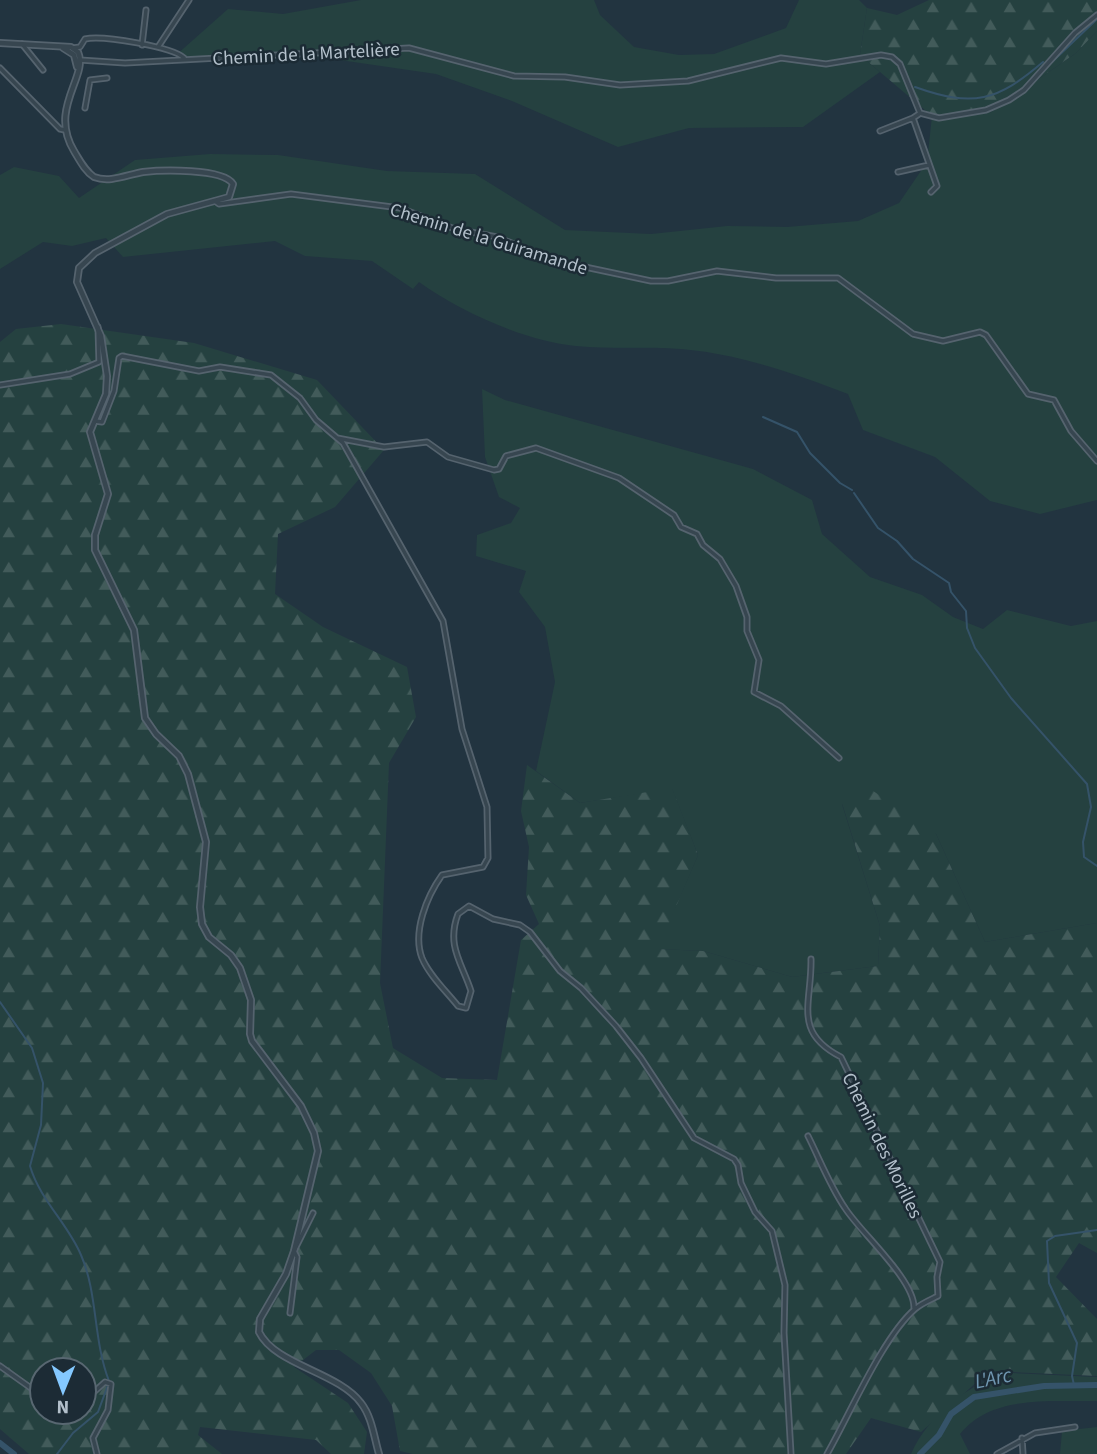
<svg xmlns="http://www.w3.org/2000/svg" width="1097" height="1454" font-family="'Source Sans 3',sans-serif">
	<style>
		.green { fill: #254140 }
		.forest { fill: url(#forest-firs); fill-rule: evenodd }
		.lines { fill: none; stroke-linecap: round; stroke-linejoin: round }
		.stream { stroke: #355369; stroke-width: 2 }
		.river { stroke: #355369; stroke-width: 6 }
		.minor-casing { stroke: #55636e; stroke-width: 7 }
		.tertiary-casing { stroke: #55636e; stroke-width: 8 }
		.minor { stroke: #374650; stroke-width: 3.5 }
		.tertiary { stroke: #374650; stroke-width: 4.5 }
		.labels { text-anchor: middle; stroke-width: 5; stroke-linejoin: round; paint-order: stroke }
		.street-label { font-size: 19px; fill: #b3c0cb; stroke: #1c2b35 }
		.water-label { font-size: 21px; font-style: italic; fill: #7097b1; stroke: #1c2b35 }
	</style>
	<defs>
		<pattern id="forest-firs" width="22" height="20" patternUnits="userSpaceOnUse" patternTransform="scale(1.75)"><rect width="22" height="20" fill="#254140"/><path d="M5 1l3.5 6h-7zM16 11l3.5 6h-7z" fill="#425b5a"/></pattern>
	</defs>
	<rect width="100%" height="100%" fill="#223440"/>
	<path class="green" d="M361 0H594L600 15 634 47 679 55 714 54 786 28 799 0H859L867 8 860 55 880 72 803 127 689 128 618 147 512 101 436 74 319 57 233 59 175 56 228 9 283 14Z
		M1097 31V500L1040 514 990 501 935 457 863 430 848 394C804 377 747 357 699 351 659 345 617 350 576 346 525 341 461 312 419 282L413 289 372 261 305 256 275 241 123 257 106 238 72 246 43 242 0 269V175L14 167 59 176 79 198 135 160 210 154 278 155 387 171 475 174 565 230 651 234 727 226 787 227 858 221 899 203 927 162 932 116 990 113 1076 53Z
		M482 389 505 400 753 469 812 500 822 534 870 577 922 595 953 617 983 629 1007 610 1071 626 1097 621V923L985 942 936 834 842 804 880 926 878 966 792 977 703 951 657 949 698 855 672 789 580 803 536 771 555 682 545 627 519 592 526 571 476 556 477 535 511 523 520 508 499 497 485 457Z
		M1013 1373 1097 1377V1401C1051 1402 992 1394 960 1434L970 1454H911C928 1415 971 1380 1013 1373Z
		M1097 1427V1454H1060L1062 1431Z"/>
	<path class="forest" d="M929 0H1097V31L1076 53 990 113 932 116 860 55 867 8 897 15Z
		M61 324 194 343 317 380 384 450 335 507 278 534 275 594 323 627 407 667 416 717 389 763 380 983 393 1048 442 1078 497 1080 521 940 539 924 526 895 529 847 521 811 527 765 580 803 672 788 698 855 658 949 703 951 792 977 878 966 880 926 842 803 863 784 936 834 985 942 1097 923V1253L1079 1243 1056 1277 1097 1319V1376L989 1371 921 1432 871 1418 846 1454H413L400 1451 392 1406 371 1373 339 1350H316L294 1367 348 1403 367 1432 364 1454H331L316 1440 200 1427 198 1435 222 1454H29L0 1429V342L16 329ZM42 1370H84V1412H42Z"/>
	<g class="lines">
		<path class="stream" d="M1052 62 1097 19
			M915 87C974 108 997 101 1043 62
			M763 417 797 432 810 453 840 483 852 490
			M854 493 878 528 897 541 913 559 949 583 951 592 966 611 967 628 975 648 1011 698 1087 784 1091 807 1083 842 1084 857 1097 866
			M0 1002 32 1048 43 1083 41 1125 30 1166C40 1200 68 1224 81 1255 98 1294 93 1340 109 1381
			M1074 1385 1072 1376 1077 1343 1049 1283 1047 1241 1055 1236 1097 1230
			M57 1454 73 1433 98 1412 108 1385"/>
		<path class="river" d="M0 1443 14 1454
			M920 1454 939 1435 951 1414 974 1397 1044 1386 1097 1385"/>
		<g class="minor-casing">
			<path id="minor" d="M22 44 43 70
				M142 45 146 10
				M158 47 189 0
				M73 48 80 47 85 39C103 35 173 47 184 58
				M80 60 125 63 409 48 514 76 565 77 620 85 688 81 781 58 826 64 881 55 892 57 900 64 920 113 939 118 986 110 1009 100 1024 90 1075 33 1097 15
				M0 68 60 129 65 130
				M85 108 90 80 107 78
				M919 114 913 118 937 186 931 192
				M880 131 913 118
				M898 172 929 165
				M215 201 219 204 291 194 400 208 455 229 497 237 552 260 651 281H668L717 271 776 278H838L913 334 943 341 980 332 986 335 1028 394 1054 400 1071 431 1097 461
				M0 385 70 374 99 362 98 327
				M95 421 102 422 114 391 119 358 122 356 199 371 220 367 271 375 300 398 316 420 343 443 443 621 462 729 487 807 488 858 483 867 442 875C427 896 412 932 422 958 429 975 446 991 458 1006L466 1008 471 991C462 963 446 946 458 914L469 906 493 919 520 925 530 932 560 971 581 988 616 1026 641 1058 694 1138 734 1159 738 1165 741 1183 755 1212 772 1231 785 1285 784 1333 791 1454
				M337 438 384 447 427 442 448 457 494 470 499 469 506 456 536 448 619 478 674 515 681 527 697 534 703 545 720 559 736 586 747 617V631L759 660 754 692 781 706 839 758
				M811 959C812 1003 792 1032 841 1057L940 1262 937 1277 938 1296C930 1300 922 1303 915 1309 882 1338 850 1414 827 1454
				M808 1136C820 1160 830 1186 845 1208 860 1232 915 1280 914 1308
				M290 1313 297 1257 294 1251 313 1213
				M0 1366 42 1396
				M84 1401 105 1382 111 1384 108 1410 93 1438 97 1454
				M1022 1438 1023 1454
				M997 1454 1035 1433 1075 1427"/>
		</g>
		<g class="tertiary-casing">
			<path id="tertiary" d="M0 43 71 47 78 52C89 76 48 108 74 151 80 161 85 171 94 177 110 183 126 175 143 172 161 170 223 168 233 184L229 197 167 214 95 253 79 268 77 282 101 336 107 376 106 394 90 432 108 494 95 535V550L134 630 145 718 156 734 179 756 188 774 206 842 200 907 202 924 209 937 231 955 240 968 251 1000 250 1034 252 1041 301 1106 314 1133 318 1151 294 1251 286 1274 260 1319 259 1332C275 1365 338 1372 361 1403 372 1417 374 1437 379 1454
				M63 48 74 55 77 67"/>
		</g>
		<use href="#minor" class="minor"/>
		<use href="#tertiary" class="tertiary"/>
	</g>
	<g class="labels">
		<g class="street-label">
			<text transform="translate(306 53) rotate(-3)" y="7">Chemin de la Martelière</text>
			<text transform="translate(489 238) rotate(17)" y="7">Chemin de la Guiramande</text>
			<text transform="translate(883 1145) rotate(64)" y="7">Chemin des Morilles</text>
		</g>
		<g class="water-label">
			<text transform="translate(993 1378) rotate(-12)" y="7">L'Arc</text>
		</g>
	</g>
	<g transform="translate(63 1391) rotate(181)"><circle r="33" fill="#1c2b35" stroke="#586771" stroke-width="2"/>
	<path d="M0-5L12 26L0 18L-12 26Z" fill="#84c8ff"/>
	<text y="-10" font-size="19" font-weight="bold" text-anchor="middle" fill="#b3c0cb">N</text>
	</g>
</svg>
